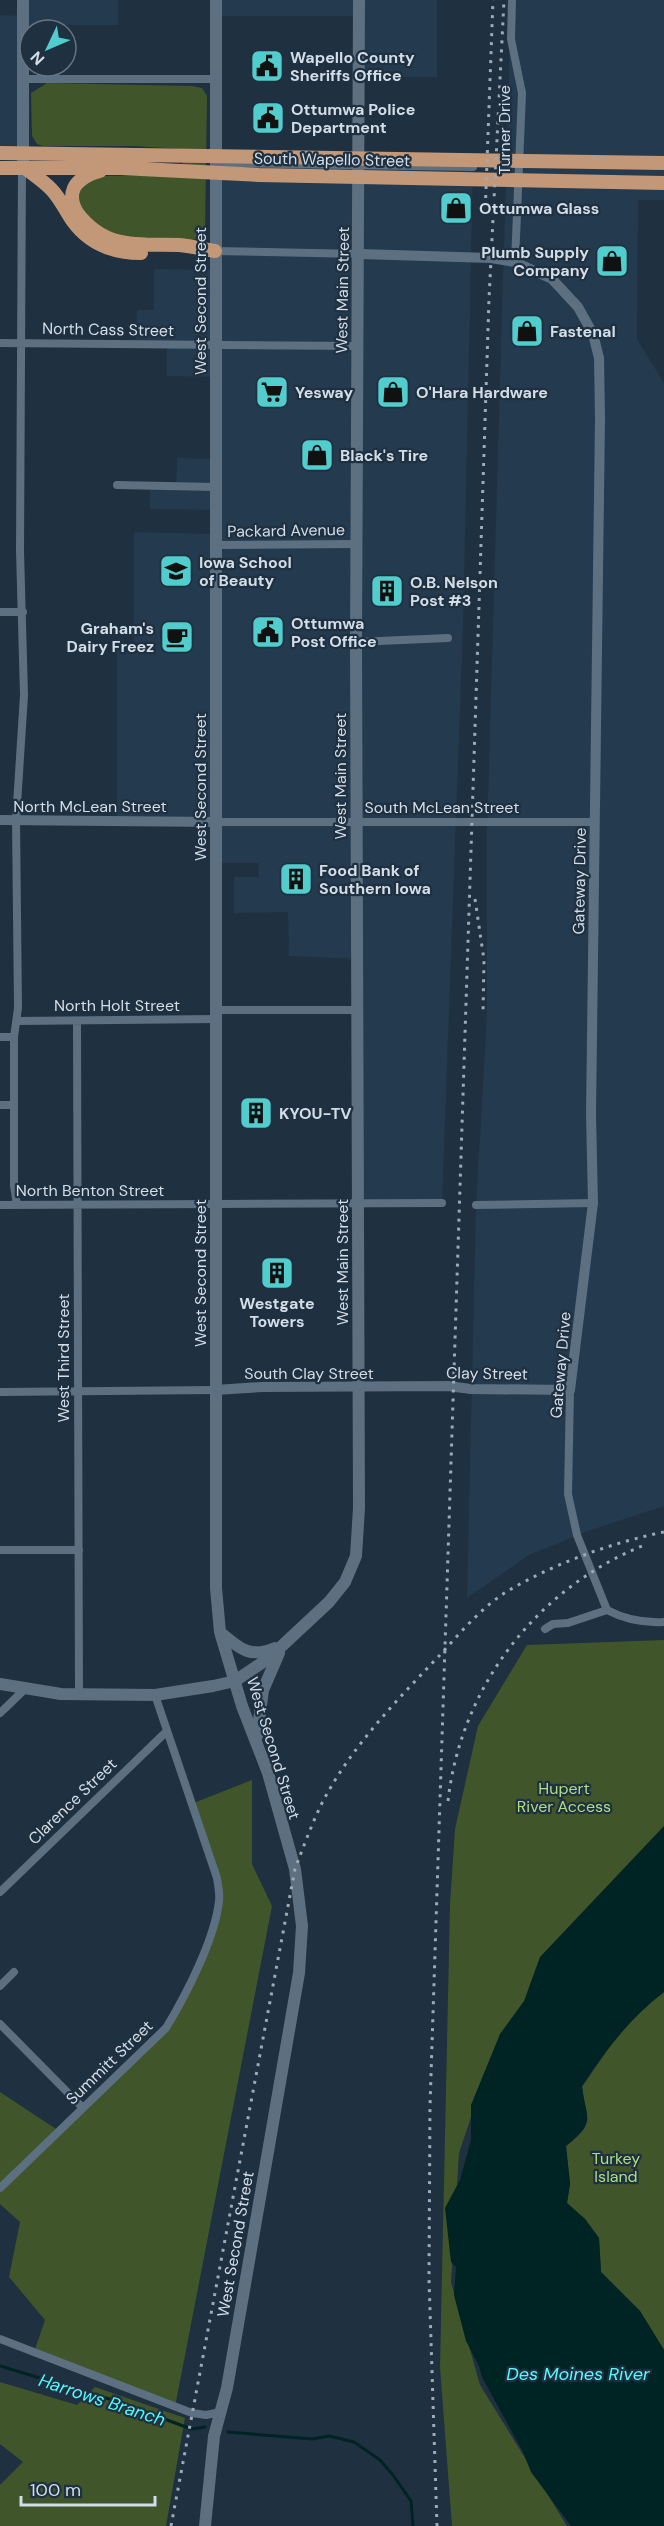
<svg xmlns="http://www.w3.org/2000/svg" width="664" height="2526" font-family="'DM Sans',sans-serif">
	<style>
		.built { fill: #243a4e }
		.green { fill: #405529 }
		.water { fill: #002324 }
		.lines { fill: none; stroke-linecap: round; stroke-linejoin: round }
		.stream { stroke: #002324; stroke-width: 3 }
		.minor { stroke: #5c7081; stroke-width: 8 }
		.tertiary { stroke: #5c7081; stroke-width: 10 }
		.secondary { stroke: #5c7081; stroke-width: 12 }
		.trunk { stroke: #c39878; stroke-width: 14 }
		.rail { stroke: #9eabb7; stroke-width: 3; stroke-dasharray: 3 6; stroke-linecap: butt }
		.labels { text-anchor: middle; stroke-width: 4.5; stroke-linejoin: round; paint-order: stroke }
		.poi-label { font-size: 16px; font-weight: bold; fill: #d2dde7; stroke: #1f3040; text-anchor: start }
		.street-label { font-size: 16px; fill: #d2dde7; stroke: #1f3040 }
		.park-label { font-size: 16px; fill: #afdf7f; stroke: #1f3040 }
		.water-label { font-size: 18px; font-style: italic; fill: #53fbff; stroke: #1f3040 }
	</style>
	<rect width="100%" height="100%" fill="#1f3040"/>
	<path class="built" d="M23 0H118V25H24V152L0 153V15L23 16Z
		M216 0H437V77H359V16H216Z
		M511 0H664V200H638L637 339 664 383V1506L588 1531 529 1555 467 1598 476 1205 487 1015V833Z
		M218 163 473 167 463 626 442 1203H359L357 959 289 956 288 912 234 913V877H259L258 863H216V822L117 820V650L134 649V532L215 534 216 510 150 509V488H176L177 458 215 459 216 377 167 376V345H136L137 310H154V269L215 270Z"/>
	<path class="green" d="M47 83 192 86 202 88 207 96 205 234C195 243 183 240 170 240 135 240 95 239 78 201L81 187 100 176 183 175 182 149 133 146H43L37 144 32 136 31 93Z
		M664 1640V1829L484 2078 459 2153 451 2282 480 2385 567 2526H452L440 2367 450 1904 455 1829 478 1726 527 1645Z
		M252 1780V1864L272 1906 175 2407 34 2352 45 2320 9 2277 20 2222 0 2204V2092L59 2131 166 2028 194 1973 219 1901 217 1878 191 1804Z
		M664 1992V2350L640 2311 601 2272 599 2238 585 2219 567 2203 570 2184 566 2146C597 2122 586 2120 582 2087L619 2033 637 2013Z
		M0 2382 77 2405 95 2387 185 2418 166 2526H0V2485L23 2462 0 2444Z"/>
	<path class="water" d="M664 1826V1992C630 2018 605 2051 582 2086 586 2121 597 2120 566 2146L570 2184 567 2203 585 2219 599 2238 601 2272 640 2311 664 2350V2526H571L531 2472 523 2452 482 2377 479 2366 466 2341 454 2295 456 2267 451 2262 445 2208 460 2180 471 2140V2105L500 2034 524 2001 540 1957Z"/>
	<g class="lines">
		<path class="stream" d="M0 2366 116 2401 186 2427 193 2429 205 2427
			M228 2432 312 2439 329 2436 354 2442 380 2460 393 2475 411 2501 413 2526"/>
		<path class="minor" d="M512 0 511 39 522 93 515 262
			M24 79H216
			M218 163 473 167
			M215 251 360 254
			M0 343 357 346
			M117 485 216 487
			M216 545 357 544
			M0 612H23
			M356 642 448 638
			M216 822H595
			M217 1010H358
			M17 1021 217 1019
			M77 1021 79 1694
			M0 1037H14
			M0 1105H14
			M0 1205C147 1205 295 1203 442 1203
			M17 1205 14 1186V1037L18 1008 16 820 24 695 20 551 22 168
			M476 1205 593 1203
			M570 1390 568 1494 577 1535 607 1610
			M0 1392 215 1390
			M0 1550H79
			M607 1610C624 1619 645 1623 664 1622
			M545 1629 553 1624 568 1623 607 1610
			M0 1713 25 1689
			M0 1892 166 1732
			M0 1986 14 1972
			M0 2024 83 2108
			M0 2188 166 2028C186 1995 215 1939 219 1901 220 1894 218 1885 217 1878L155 1695
			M0 2339 192 2413 206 2415 221 2412"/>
		<path class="tertiary" d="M0 820 216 822
			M215 1390 262 1387 448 1386 471 1389 570 1390 593 1203 591 1114 600 418 599 358 593 334 578 307 552 279 515 262 491 258 360 254"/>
		<path class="secondary" d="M23 161V0
			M220 1632C239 1648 249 1659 275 1648
			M0 1684 61 1694 155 1695 213 1686 235 1681 269 1658 329 1602 345 1582 356 1556 359 1508 356 642 359 0
			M257 1736 263 1690 279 1653
			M205 2526 214 2436 227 2388 299 1973 302 1926 295 1869 268 1773 242 1706 220 1632 216 1588V0"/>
		<path class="trunk" d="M0 153 664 163
			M0 168H121L259 175 664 183
			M25 168C34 175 43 181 51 189 60 198 65 210 72 220 89 244 113 253 141 253
			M100 171C91 173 78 179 74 188 70 197 73 207 78 214 106 250 138 244 179 245 191 246 203 249 215 251"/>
		<path class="rail" d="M485 216 493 0
			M475 899 484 960 483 1012
			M448 1801C461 1685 539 1586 647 1544
			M171 2526 295 1869C303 1848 311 1826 321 1805 350 1748 396 1701 440 1655 460 1633 481 1608 506 1592 553 1564 610 1543 664 1532
			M437 2526 429 2279 430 2106 489 299 504 0"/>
	</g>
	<defs>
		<g id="civic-square" transform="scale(1.725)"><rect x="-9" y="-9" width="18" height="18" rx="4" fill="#52cdcd" stroke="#1f3040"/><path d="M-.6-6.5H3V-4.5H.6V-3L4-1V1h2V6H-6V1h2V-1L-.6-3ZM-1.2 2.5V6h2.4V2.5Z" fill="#111"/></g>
		<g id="shop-square" transform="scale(1.725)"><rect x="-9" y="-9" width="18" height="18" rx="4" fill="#52cdcd" stroke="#1f3040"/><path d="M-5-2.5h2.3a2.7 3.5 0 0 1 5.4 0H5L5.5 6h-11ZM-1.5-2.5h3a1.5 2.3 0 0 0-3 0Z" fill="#111"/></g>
		<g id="supermarket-square" transform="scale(1.725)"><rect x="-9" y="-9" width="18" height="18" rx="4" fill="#52cdcd" stroke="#1f3040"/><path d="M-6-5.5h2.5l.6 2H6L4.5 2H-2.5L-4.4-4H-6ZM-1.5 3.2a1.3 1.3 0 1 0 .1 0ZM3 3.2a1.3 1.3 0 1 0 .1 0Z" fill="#111"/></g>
		<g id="school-square" transform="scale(1.725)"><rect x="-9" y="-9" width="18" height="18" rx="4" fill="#52cdcd" stroke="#1f3040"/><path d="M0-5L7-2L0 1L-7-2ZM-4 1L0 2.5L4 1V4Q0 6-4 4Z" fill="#111"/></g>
		<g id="building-square" transform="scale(1.725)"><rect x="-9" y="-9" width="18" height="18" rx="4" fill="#52cdcd" stroke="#1f3040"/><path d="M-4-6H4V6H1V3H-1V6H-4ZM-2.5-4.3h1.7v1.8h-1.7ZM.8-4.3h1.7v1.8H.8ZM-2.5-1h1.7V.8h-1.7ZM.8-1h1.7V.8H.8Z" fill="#111"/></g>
		<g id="cafe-square" transform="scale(1.725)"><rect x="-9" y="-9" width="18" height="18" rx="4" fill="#52cdcd" stroke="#1f3040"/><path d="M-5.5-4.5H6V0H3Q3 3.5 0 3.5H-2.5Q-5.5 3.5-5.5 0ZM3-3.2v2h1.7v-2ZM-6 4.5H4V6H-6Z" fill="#111"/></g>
	</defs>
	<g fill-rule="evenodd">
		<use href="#civic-square" x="267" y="66"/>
		<use href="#civic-square" x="268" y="118"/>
		<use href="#shop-square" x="456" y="208"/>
		<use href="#shop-square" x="612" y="261"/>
		<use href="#shop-square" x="527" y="331"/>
		<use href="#supermarket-square" x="272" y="392"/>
		<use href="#shop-square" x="393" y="392"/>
		<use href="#shop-square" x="317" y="455"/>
		<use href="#school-square" x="176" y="571"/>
		<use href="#building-square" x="387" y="591"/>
		<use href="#civic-square" x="268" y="632"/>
		<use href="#cafe-square" x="177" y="637"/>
		<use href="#building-square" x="296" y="879"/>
		<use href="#building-square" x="256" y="1113"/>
		<use href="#building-square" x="277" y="1273"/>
	</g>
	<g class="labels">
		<g class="poi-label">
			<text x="290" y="63">Wapello County<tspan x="290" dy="18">Sheriffs Office</tspan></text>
			<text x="291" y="115">Ottumwa Police<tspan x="291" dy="18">Department</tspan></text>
			<text x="479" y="214">Ottumwa Glass</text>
			<text x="589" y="258" text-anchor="end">Plumb Supply<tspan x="589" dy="18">Company</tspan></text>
			<text x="550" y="337">Fastenal</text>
			<text x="295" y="398">Yesway</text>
			<text x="416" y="398">O'Hara Hardware</text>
			<text x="340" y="461">Black's Tire</text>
			<text x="199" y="568">Iowa School<tspan x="199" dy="18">of Beauty</tspan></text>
			<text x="410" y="588">O.B. Nelson<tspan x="410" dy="18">Post #3</tspan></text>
			<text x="291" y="629">Ottumwa<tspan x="291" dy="18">Post Office</tspan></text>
			<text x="154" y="634" text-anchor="end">Graham's<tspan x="154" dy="18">Dairy Freez</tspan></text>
			<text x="319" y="876">Food Bank of<tspan x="319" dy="18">Southern Iowa</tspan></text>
			<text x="279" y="1119">KYOU-TV</text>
			<text x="277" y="1309" text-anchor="middle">Westgate<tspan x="277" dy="18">Towers</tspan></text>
		</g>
		<g class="street-label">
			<text transform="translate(504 130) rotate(-90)" y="6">Turner Drive</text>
			<text transform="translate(332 159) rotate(1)" y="6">South Wapello Street</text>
			<text transform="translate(342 290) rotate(-89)" y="6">West Main Street</text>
			<text transform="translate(200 301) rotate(-90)" y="6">West Second Street</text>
			<text transform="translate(108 329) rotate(1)" y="6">North Cass Street</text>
			<text transform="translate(286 530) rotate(-1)" y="6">Packard Avenue</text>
			<text transform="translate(340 776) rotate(-90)" y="6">West Main Street</text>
			<text transform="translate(200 787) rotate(-90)" y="6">West Second Street</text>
			<text x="90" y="812">North McLean Street</text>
			<text x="442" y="813">South McLean Street</text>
			<text transform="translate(579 881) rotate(-89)" y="6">Gateway Drive</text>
			<text x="117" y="1011">North Holt Street</text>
			<text x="90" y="1196">North Benton Street</text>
			<text transform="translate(342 1262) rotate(-90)" y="6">West Main Street</text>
			<text transform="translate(200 1273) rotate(-90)" y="6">West Second Street</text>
			<text transform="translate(63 1358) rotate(-90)" y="6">West Third Street</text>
			<text transform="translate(560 1365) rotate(-85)" y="6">Gateway Drive</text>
			<text x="309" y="1379">South Clay Street</text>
			<text transform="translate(487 1373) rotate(1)" y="6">Clay Street</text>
			<text transform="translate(274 1748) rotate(73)" y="6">West Second Street</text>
			<text transform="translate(72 1801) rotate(-44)" y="6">Clarence Street</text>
			<text transform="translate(109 2062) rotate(-44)" y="6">Summitt Street</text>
			<text transform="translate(235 2244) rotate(-80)" y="6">West Second Street</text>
		</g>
		<g class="park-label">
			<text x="564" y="1794">Hupert<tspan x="564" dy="18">River Access</tspan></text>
			<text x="616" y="2164">Turkey<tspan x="616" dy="18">Island</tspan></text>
		</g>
		<g class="water-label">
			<text x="578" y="2380">Des Moines River</text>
			<text transform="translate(102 2400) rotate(18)" y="6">Harrows Branch</text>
		</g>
	</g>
	<g transform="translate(48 48) rotate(226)"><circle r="28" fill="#1f3040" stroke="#677583" stroke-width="1.5"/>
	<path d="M0-4.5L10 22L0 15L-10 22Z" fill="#52cdcd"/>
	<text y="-9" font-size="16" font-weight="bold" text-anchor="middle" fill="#d2dde7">N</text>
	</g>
	<path d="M21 2496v9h134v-9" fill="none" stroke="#d2dde7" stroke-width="3"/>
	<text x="30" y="2496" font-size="18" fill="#d2dde7" stroke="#1f3040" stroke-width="4.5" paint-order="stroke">100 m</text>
</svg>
